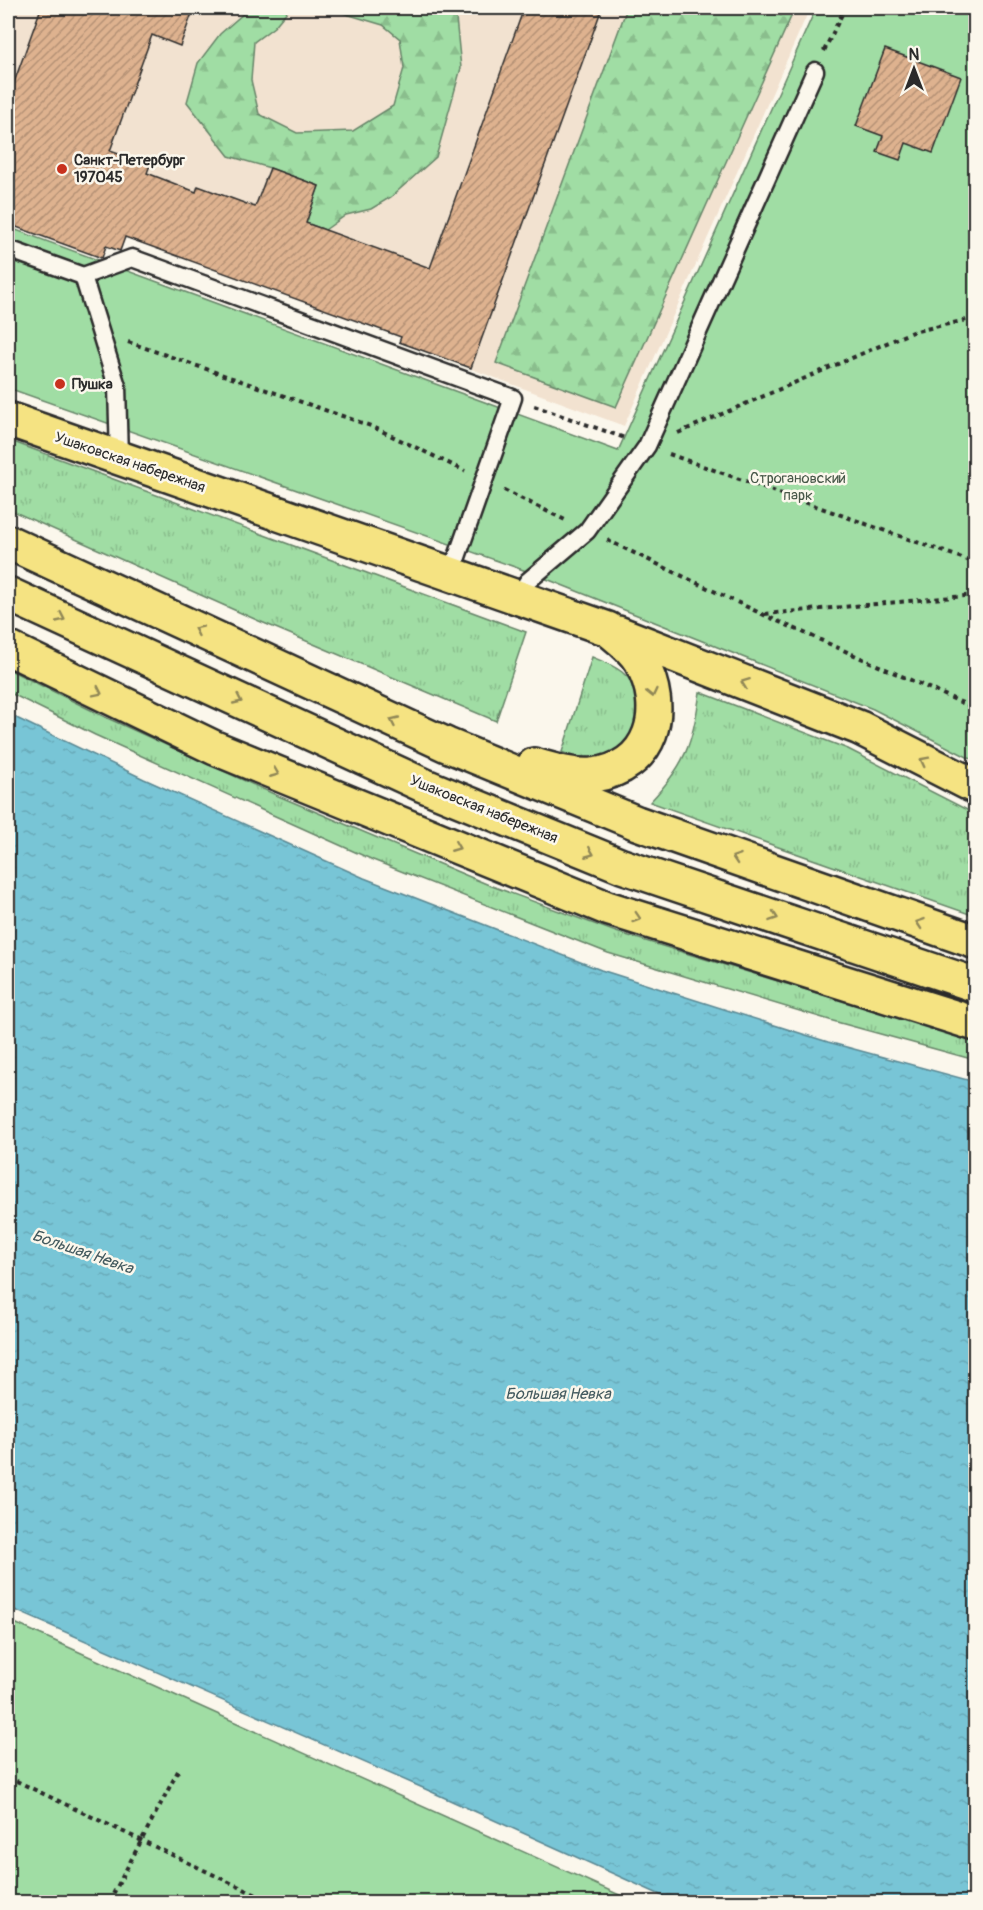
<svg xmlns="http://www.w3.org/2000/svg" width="983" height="1910" font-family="Pangolin,sans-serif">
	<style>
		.built { fill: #f2e2d0 }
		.grass { fill: url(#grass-tufts); stroke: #668468; stroke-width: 1.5 }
		.forest { fill: url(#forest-firs); stroke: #668468; stroke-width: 1.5 }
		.park { fill: #a0dda4; stroke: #668468; stroke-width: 1.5 }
		.water { fill: url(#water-ripples); stroke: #598792; stroke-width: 1.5 }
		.building { fill: url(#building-hatch); stroke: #2b2b2b; stroke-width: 1.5 }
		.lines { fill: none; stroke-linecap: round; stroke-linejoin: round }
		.lane-casing { stroke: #2b2b2b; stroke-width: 21 }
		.primary-casing { stroke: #2b2b2b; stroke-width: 38 }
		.path { stroke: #2b2b2b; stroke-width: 4; stroke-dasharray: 4.5 4.5; stroke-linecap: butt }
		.lane { stroke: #fbf7ec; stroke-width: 16 }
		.primary { stroke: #f5e382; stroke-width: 33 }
		.oneway { stroke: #908756 }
		.poi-dot { fill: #c8321e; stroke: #fbf7ec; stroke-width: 2 }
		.labels { text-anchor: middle; stroke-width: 5; stroke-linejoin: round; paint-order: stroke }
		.poi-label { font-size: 15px; font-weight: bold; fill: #2b2b2b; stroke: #fbf7ec; text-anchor: start }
		.street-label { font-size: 15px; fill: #2b2b2b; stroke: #fbf7ec }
		.park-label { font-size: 15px; fill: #485849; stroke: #fbf7ec }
		.water-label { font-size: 16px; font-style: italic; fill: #42595e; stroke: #fbf7ec }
	</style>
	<defs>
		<pattern id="grass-tufts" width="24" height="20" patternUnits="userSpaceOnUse" patternTransform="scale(1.5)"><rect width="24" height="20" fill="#a0dda4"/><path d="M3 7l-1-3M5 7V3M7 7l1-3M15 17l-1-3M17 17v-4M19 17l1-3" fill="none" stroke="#8abe8d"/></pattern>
		<pattern id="forest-firs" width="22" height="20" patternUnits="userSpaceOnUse" patternTransform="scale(1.5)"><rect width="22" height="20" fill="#a0dda4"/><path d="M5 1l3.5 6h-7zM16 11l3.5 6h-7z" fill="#8abe8d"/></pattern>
		<pattern id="water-ripples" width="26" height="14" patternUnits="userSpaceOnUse" patternTransform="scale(1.5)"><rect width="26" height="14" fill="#78c5d6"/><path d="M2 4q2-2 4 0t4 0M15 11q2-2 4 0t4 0" fill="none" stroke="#68a9b8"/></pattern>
		<pattern id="building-hatch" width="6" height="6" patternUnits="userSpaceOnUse" patternTransform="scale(1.5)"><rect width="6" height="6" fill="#deb28f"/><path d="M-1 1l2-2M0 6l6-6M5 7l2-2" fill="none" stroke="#b49175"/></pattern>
	</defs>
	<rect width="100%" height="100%" fill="#fbf7ec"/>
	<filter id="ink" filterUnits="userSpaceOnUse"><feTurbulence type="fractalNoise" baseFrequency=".0167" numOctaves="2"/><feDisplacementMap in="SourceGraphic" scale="12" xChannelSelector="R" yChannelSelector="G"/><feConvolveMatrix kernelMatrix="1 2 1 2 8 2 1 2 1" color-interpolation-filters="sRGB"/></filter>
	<g filter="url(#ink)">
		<path class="built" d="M8 8H810L624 426 399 342 401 337 125 237 106 246 102 258 8 224Z"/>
		<path class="grass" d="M8 440 526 632 496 721 259 621 8 509Z
			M592 657C602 661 613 665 622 672 655 699 637 757 594 760 583 761 572 756 562 752Z
			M8 669 105 717 276 795 489 885 616 932 975 1041V1060L833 1021 608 953 373 860 95 735 8 692Z
			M700 692 848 749 975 814V916L650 802C686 764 693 743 700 692Z"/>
		<path class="forest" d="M246 8H297L289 9 274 27 254 42 251 80 259 114 297 133 353 131 393 106 404 68 400 39 383 25 326 8H455L461 68 436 157 391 197 371 209 346 215 325 230 306 223 319 186 270 168 229 156 187 102 198 63 220 34 245 12Z
			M627 8H795L616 407 496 363Z"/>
		<path class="park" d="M816 8H975V761L873 709 529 572 8 388V227L618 451Z
			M8 1620 635 1902H8Z"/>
		<path class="water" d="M8 714 144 779 364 878 601 970 828 1042 975 1082V1902H676L423 1788 8 1607Z"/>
		<path class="building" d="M41 8H194L180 46 152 35 110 151 150 165 147 173 196 192 198 186 255 207 270 168 319 186 306 223 430 268 524 8H602L471 368 399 342 401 337 125 237 120 251 106 246 102 258 8 224V99Z
			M766 8H785L781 15Z
			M885 49 961 77 933 153 906 143 900 160 877 152 883 136 856 126Z"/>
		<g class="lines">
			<g class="lane-casing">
				<path id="lane" d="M8 249 83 276 117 386 119 458
					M83 276 132 258 513 398 451 574
					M517 598 528 581 587 531 647 446 815 71"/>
			</g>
			<g class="primary-casing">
				<path id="primary" d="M8 419 608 629C620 639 633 648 641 662 668 709 653 768 593 775 574 777 553 770 534 765
					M8 542 447 745 637 823 976 942
					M8 594 423 785 622 866 976 985
					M618 633 860 728 976 787
					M8 648 215 748 607 908 976 1024"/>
			</g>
			<path class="path" d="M824 51 845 8
				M128 342 371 426 465 471
				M534 406 625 438
				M678 433 912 332 976 318
				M669 454 976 563
				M504 490 565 520
				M607 540 764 615 976 709
				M765 614 976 595
				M8 1777 271 1902
				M109 1902 178 1771"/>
			<use href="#lane" class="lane"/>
			<use href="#primary" class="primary"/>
		</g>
		<defs><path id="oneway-chevron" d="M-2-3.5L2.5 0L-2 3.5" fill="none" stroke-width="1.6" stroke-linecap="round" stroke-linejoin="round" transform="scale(1.5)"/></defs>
		<g class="oneway">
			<use href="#oneway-chevron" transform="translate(61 618) rotate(25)"/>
			<use href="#oneway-chevron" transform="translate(198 630) rotate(-155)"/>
			<use href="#oneway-chevron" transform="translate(745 683) rotate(-159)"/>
			<use href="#oneway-chevron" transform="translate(98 692) rotate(26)"/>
			<use href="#oneway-chevron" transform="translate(652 693) rotate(77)"/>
			<use href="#oneway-chevron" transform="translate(238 700) rotate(25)"/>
			<use href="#oneway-chevron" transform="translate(394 721) rotate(-155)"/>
			<use href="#oneway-chevron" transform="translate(924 761) rotate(-153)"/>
			<use href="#oneway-chevron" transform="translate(275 773) rotate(22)"/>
			<use href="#oneway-chevron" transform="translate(456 847) rotate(22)"/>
			<use href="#oneway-chevron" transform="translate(590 853) rotate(22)"/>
			<use href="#oneway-chevron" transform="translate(736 858) rotate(-161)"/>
			<use href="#oneway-chevron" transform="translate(774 917) rotate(19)"/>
			<use href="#oneway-chevron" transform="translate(637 918) rotate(18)"/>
			<use href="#oneway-chevron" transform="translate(920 923) rotate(-161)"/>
		</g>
	</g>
	<g class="poi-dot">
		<circle cx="62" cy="169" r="6"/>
		<circle cx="60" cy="384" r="6"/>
	</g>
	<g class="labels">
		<g class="poi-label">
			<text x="74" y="165">Санкт-Петербург<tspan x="74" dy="17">197045</tspan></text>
			<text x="72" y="389">Пушка</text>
		</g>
		<g class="street-label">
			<text transform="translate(130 462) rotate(19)" y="5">Ушаковская набережная</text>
			<text transform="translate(484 809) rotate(22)" y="5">Ушаковская набережная</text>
		</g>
		<g class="park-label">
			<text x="798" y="483">Строгановский<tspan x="798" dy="17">парк</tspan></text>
		</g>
		<g class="water-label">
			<text transform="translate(83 1251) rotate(19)" y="6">Большая Невка</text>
			<text x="558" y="1399">Большая Невка</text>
		</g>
	</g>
	<rect width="983" height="1910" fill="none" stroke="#fbf7ec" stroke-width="30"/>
	<rect x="15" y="15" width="953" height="1880" fill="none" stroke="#2b2b2b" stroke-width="2" filter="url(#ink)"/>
	<g transform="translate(914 69)" stroke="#fbf7ec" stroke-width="4.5" paint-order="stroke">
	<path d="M0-4.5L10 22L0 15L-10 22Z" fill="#2b2b2b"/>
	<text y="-9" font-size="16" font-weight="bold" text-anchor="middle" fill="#2b2b2b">N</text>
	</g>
</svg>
